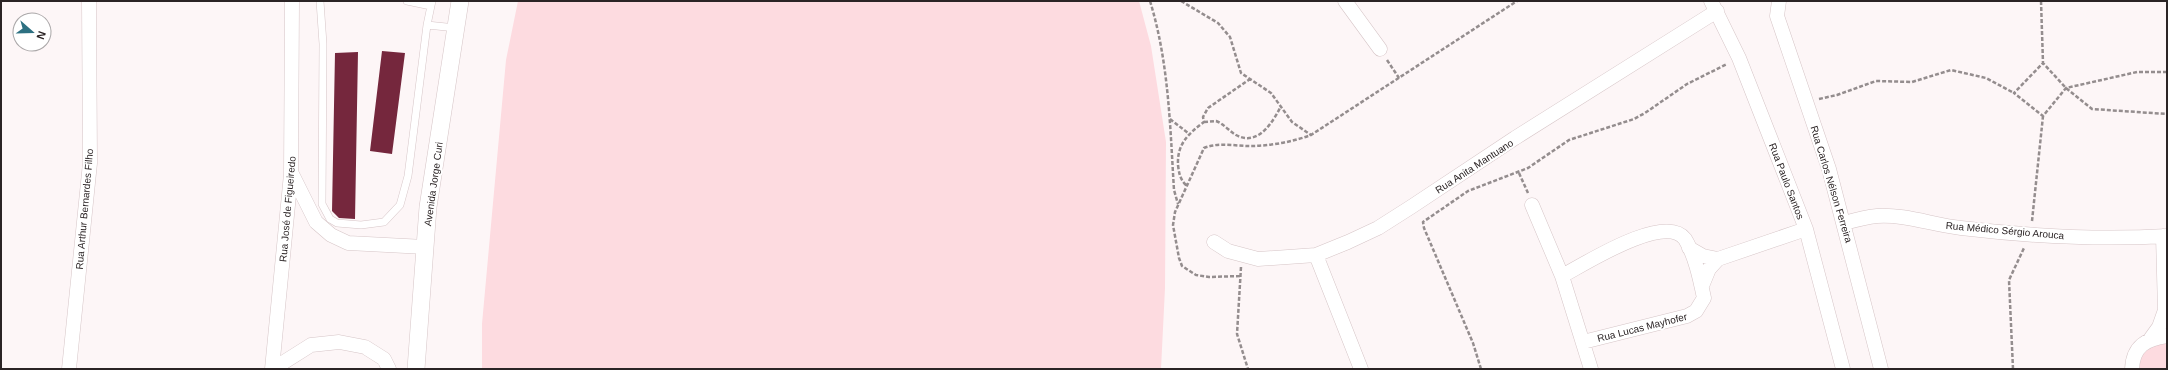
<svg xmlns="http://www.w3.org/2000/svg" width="2168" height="370" font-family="Arial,sans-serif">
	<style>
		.green { fill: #fddbe0 }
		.building { fill: #75273d }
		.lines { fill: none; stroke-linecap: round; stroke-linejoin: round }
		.service-casing { stroke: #d6c5c7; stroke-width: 8 }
		.minor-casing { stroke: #d6c5c7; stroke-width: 15 }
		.tertiary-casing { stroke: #d6c5c7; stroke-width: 18 }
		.path { stroke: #948d8e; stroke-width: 2.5; stroke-dasharray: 4 2; stroke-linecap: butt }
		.service { stroke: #fff; stroke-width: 7 }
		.minor { stroke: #fff; stroke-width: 14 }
		.tertiary { stroke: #fff; stroke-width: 17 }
		.labels { text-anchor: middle; stroke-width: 4; stroke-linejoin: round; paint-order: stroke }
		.street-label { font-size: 10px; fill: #2b2425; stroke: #fff }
	</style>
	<rect width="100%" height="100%" fill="#fdf6f7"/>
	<path class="green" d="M518 1H1139L1151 46 1166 142 1165 288 1161 369H482V324L506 60Z
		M2167 336V369H2132L2135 356Z"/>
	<path class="building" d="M382 51 405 53 392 154 370 151Z
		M358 52 355 219 339 218 332 211 335 53Z"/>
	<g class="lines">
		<g class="service-casing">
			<path id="service" d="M320 1 323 44 322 204 330 219 337 223 361 225 384 222 400 205 408 176 427 25 432 1
				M407 1 431 6
				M427 25 456 28"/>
		</g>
		<g class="minor-casing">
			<path id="minor" d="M1345 1 1380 49
				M1711 1 1739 58 1806 229 1843 369
				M1779 1 1777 16 1829 169 1881 369
				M292 174 316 222 331 235 348 243 425 247
				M1532 205 1562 276 1591 369
				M1844 223C1855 220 1866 217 1877 216 1905 214 1933 225 1961 228 2028 236 2099 240 2167 236
				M1214 242 1228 251 1258 259 1316 255 1348 242 1378 228 1411 207 1515 138 1717 11
				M1689 248 1703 256 1718 259 1709 269 1702 286
				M1316 255 1361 369
				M1718 259 1806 229
				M1562 276C1583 265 1665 212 1685 239 1695 255 1700 279 1704 298L1696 311 1687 316 1583 342
				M2151 338 2159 327 2165 310 2163 236
				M69 369 90 163 89 1
				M272 369 291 174 292 1
				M273 369 311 345 339 342 365 347 384 359 389 369
				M2132 369C2133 346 2146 339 2167 336"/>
		</g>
		<g class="tertiary-casing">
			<path id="tertiary" d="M416 369 428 207 460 1"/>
		</g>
		<path class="path" d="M1150 1C1169 63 1170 126 1174 190L1178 204
			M1181 1 1218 23 1230 37 1241 73 1271 93 1292 122 1311 135
			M2041 1 2043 63
			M1387 60 1399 78
			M2167 72H2137L2066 88 2043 116 2014 93 2043 63 2066 88 2092 109 2167 114
			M1819 99 1837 95 1876 81 1912 82 1951 70 1986 78 2014 93
			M1170 119 1188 133
			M1204 122 1216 121C1224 124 1229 131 1236 135 1258 147 1273 122 1281 106
			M1519 173 1528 193
			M1186 185C1180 179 1179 173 1178 165 1177 144 1188 134 1204 122L1203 117 1208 108 1250 79
			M2032 221 2043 116
			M1241 267 1237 334 1248 369
			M1240 276 1209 277 1196 275 1182 266 1179 258 1173 225 1175 212 1204 148C1218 142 1235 146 1250 146 1270 146 1292 142 1311 135L1517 1
			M1481 369 1473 343 1424 228 1423 222 1468 191 1528 168 1569 140 1634 119 1645 113 1687 84 1727 64
			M2013 369 2009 280 2024 248"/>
		<use href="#service" class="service"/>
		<use href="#minor" class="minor"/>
		<use href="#tertiary" class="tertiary"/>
	</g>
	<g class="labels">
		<g class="street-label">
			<text transform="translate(1474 166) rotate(-33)" y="4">Rua Anita Mantuano</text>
			<text transform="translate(1787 181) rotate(69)" y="4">Rua Paulo Santos</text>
			<text transform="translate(433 184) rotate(-82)" y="4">Avenida Jorge Curi</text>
			<text transform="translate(1832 184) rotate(73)" y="4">Rua Carlos Nélson Ferreira</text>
			<text transform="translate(84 209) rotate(-85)" y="4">Rua Arthur Bernardes Filho</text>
			<text transform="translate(287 209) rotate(-85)" y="4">Rua José de Figueiredo</text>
			<text transform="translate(2005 230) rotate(5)" y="4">Rua Médico Sérgio Arouca</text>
			<text transform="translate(1642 327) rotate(-14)" y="4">Rua Lucas Mayhofer</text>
		</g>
	</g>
	<rect width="2168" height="370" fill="none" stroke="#2b2425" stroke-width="4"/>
	<g transform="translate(32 32) rotate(110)"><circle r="19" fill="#ffffff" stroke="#aaa7a8"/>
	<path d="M0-3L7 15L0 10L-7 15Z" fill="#2d7081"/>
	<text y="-6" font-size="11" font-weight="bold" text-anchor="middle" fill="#2b2425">N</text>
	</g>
</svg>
